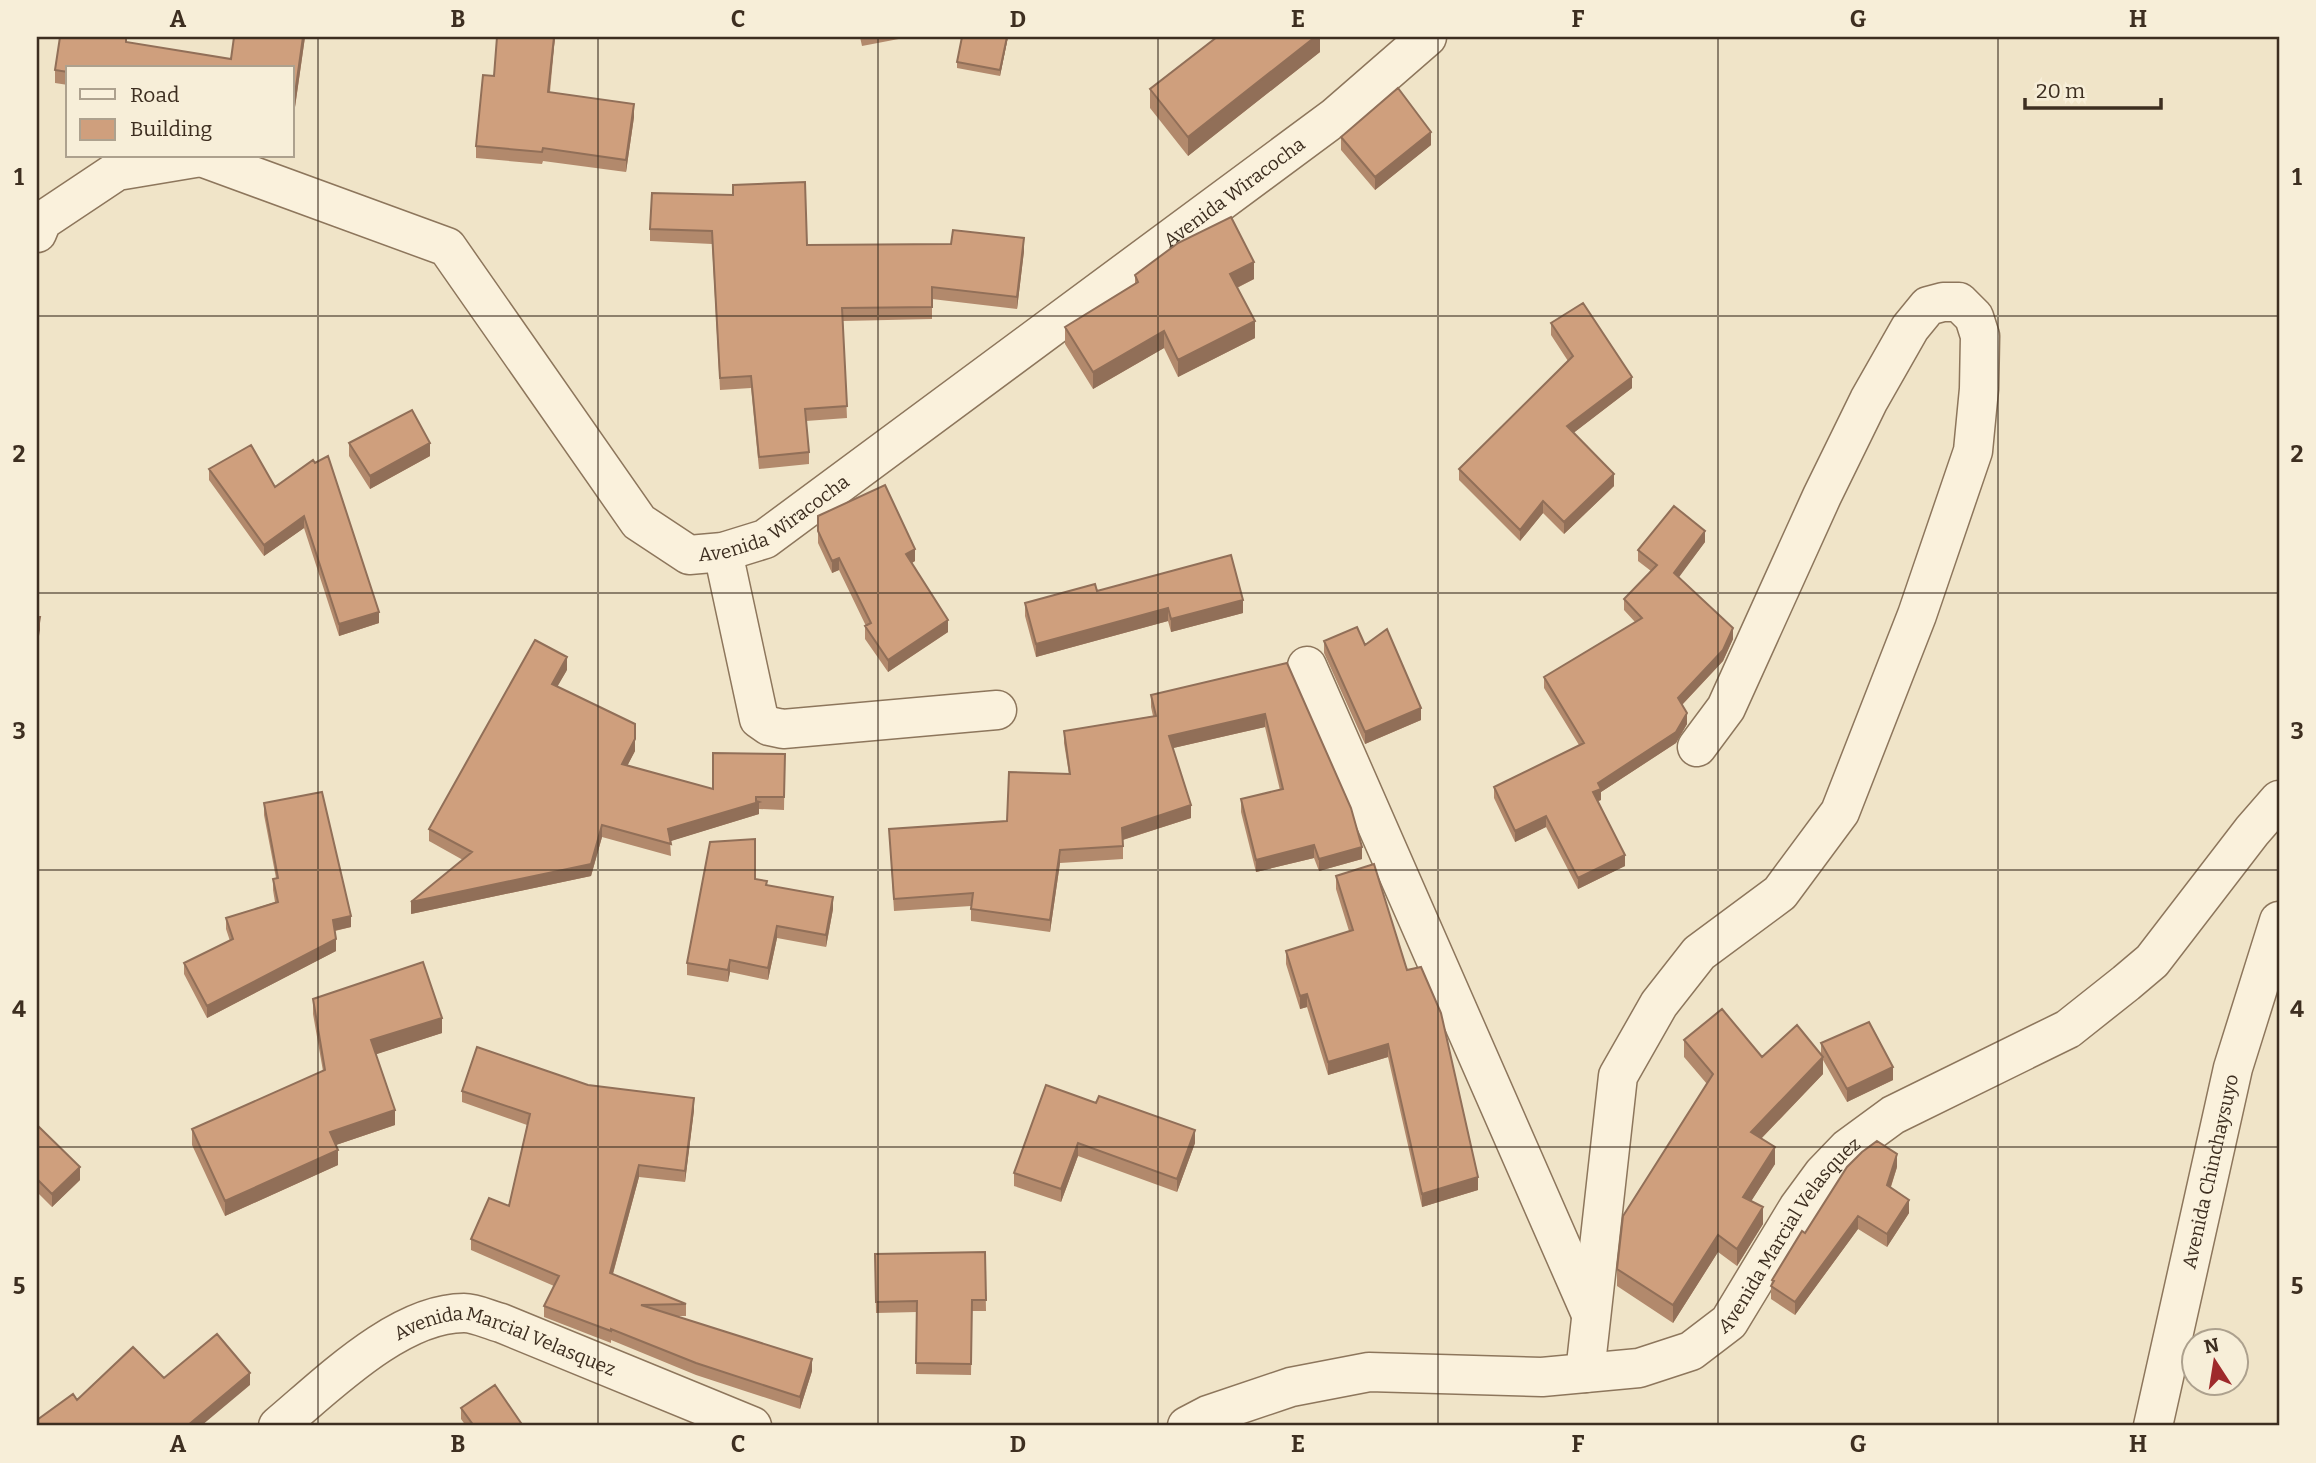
<svg xmlns="http://www.w3.org/2000/svg" width="2316" height="1463" font-family="Bitter,serif">
	<style>
		.lines { fill: none; stroke-linecap: round; stroke-linejoin: round }
		.street-casing { stroke: #8d765c; stroke-width: 41 }
		.street { stroke: #faf1dc; stroke-width: 38 }
		.wall { fill: #b2896c }
		.shaded-wall { fill: #916f58 }
		.building { fill: #cf9f7d; stroke: #916f58; stroke-width: 2 }
		.grid { fill: none; stroke: #3d2e20; stroke-width: 2; stroke-opacity: 0.55 }
		.labels { text-anchor: middle; stroke-width: 5; stroke-linejoin: round; paint-order: stroke }
		.street-label { font-size: 19px; fill: #3d2e20; stroke: #f7eed8 }
		.neatline { fill: none; stroke: #3d2e20; stroke-width: 2.5 }
		.grid-label { font-size: 23px; text-anchor: middle; font-weight: bold; fill: #3d2e20 }
	</style>
	<rect width="100%" height="100%" fill="#f0e4c8"/>
	<g class="lines">
		<g class="street-casing">
			<g id="street">
				<path id="s1" d="M37 233 42 221 117 171 201 157 447 247 639 522 689 555 723 552 765 539 1335 117 1427 37"/>
				<path d="M723 552 759 719 769 726 783 729 997 710"/>
				<path d="M1307 666 1590 1312"/>
				<path d="M1585 1373 1618 1076 1659 1004 1699 953 1780 893 1840 812 1917 615 1973 451 1979 389 1980 336 1974 317 1959 302H1943L1928 306 1910 328 1869 400 1822 496 1726 708 1697 747"/>
				<path id="s2" d="M278 1426C326 1386 398 1313 464 1313 476 1313 489 1320 501 1323L752 1426"/>
				<path id="s3" d="M1187 1426 1208 1415 1291 1387 1369 1372 1542 1377 1639 1368 1691 1351 1729 1322 1798 1208 1823 1174 1848 1148 1893 1115 2068 1029 2126 983 2152 961 2252 831 2279 800"/>
				<path id="s4" d="M2153 1426 2233 1068 2279 921"/>
			</g>
		</g>
		<use href="#street" class="street"/>
	</g>
	<path class="wall" d="M305 37 293 121 292 68H68V85L55 83V70L126 42 231 59Z
		M497 37H555L550 92 634 117 626 172 543 161 542 164 476 158V146L494 76Z
		M860 37H909L862 46Z
		M962 37H1008L1000 76 957 68V62Z
		M1320 37V52L1188 156 1150 108V89Z
		M1341 137 1431 145 1375 190 1341 150Z
		M733 195 807 245 1024 251 1017 309 932 299V319L843 321 847 418 806 421 809 452V464L759 469 751 388 720 390 712 244 650 241V229Z
		M1135 275 1254 279 1237 288 1255 338 1178 377 1164 348 1093 389 1065 344V327L1135 284Z
		M1551 323 1632 388 1573 433 1614 486 1564 534 1543 513 1520 541 1459 480V469L1568 361 1551 335Z
		M349 443 430 456 370 489 349 456Z
		M315 463 379 623 339 636 304 528 264 556 209 480V469L275 487Z
		M818 516 915 561 912 563 948 632 888 672 865 639V626H866L839 570 832 573 818 543Z
		M1705 542 1678 577 1733 639 1723 661 1682 705 1687 724 1676 743 1601 792V800L1598 801 1625 866 1578 889 1546 827 1515 842 1494 798V787L1579 745 1544 688V677L1635 622 1624 610V599L1651 571 1638 561V550Z
		M1097 591 1243 613 1171 632 1168 621 1036 657 1025 616V603Z
		M1324 641 1365 645 1421 720 1365 744 1324 653Z
		M1287 663 1362 859 1319 871 1314 858 1256 872 1241 812V799L1280 790 1265 727 1173 748 1191 818 1123 840V859L1060 863 1050 932 971 921V906L894 911 889 829 1007 821 1069 774 1064 743V731L1153 716 1151 707V695Z
		M567 670 557 686 635 751 627 766 713 789 785 754 784 810 759 809V814L670 841 671 856 602 837 591 876 411 914 463 860 429 841V829Z
		M264 803 351 927 335 931 336 951 207 1018 184 974V963L230 941 226 929V918L275 902 273 890V879L276 878 264 815Z
		M1336 876 1478 1190 1422 1207 1388 1057 1328 1075 1307 1007 1300 1009 1286 964V951L1349 931 1336 889Z
		M755 879 767 885 833 909 826 947 777 938 768 980 730 972 728 982 687 975V963Z
		M313 999 442 1033 376 1054 395 1125 336 1145 338 1165 225 1216 192 1145V1129L323 1071 313 1014Z
		M1684 1040 1762 1057 1821 1054V1043L1893 1080 1847 1102 1823 1060V1074L1761 1139 1775 1164 1751 1201 1763 1224 1737 1266 1718 1252 1673 1323 1617 1286V1269L1707 1084 1684 1057Z
		M588 1085 694 1110 685 1182 639 1177 613 1274 686 1304V1316H676L812 1371 800 1409 696 1375 611 1340V1343L544 1317V1306L554 1286 471 1250V1239L509 1206 527 1125 462 1102V1091Z
		M1046 1085 1195 1143 1177 1192 1078 1156 1061 1202 1014 1186V1173Z
		M37 1125 80 1180 52 1207 37 1192Z
		M1897 1167 1891 1187 1909 1213 1887 1247 1858 1229 1795 1315 1771 1299V1286L1772 1280 1805 1233Z
		M985 1252 986 1311H972L971 1375 916 1374 917 1312 876 1313 875 1254Z
		M461 1408 523 1426H466L461 1419Z"/>
	<path class="shaded-wall" d="M303 37H305L293 121V108Z
		M554 37H555L548 105V92Z
		M1007 37H1008L1000 76V70Z
		M1315 37H1320V52L1188 156V137Z
		M634 104V117L626 172V160Z
		M1431 132V145L1375 190V177Z
		M1024 238V251L1017 309V297Z
		M1254 262V279L1230 291V274Z
		M1255 321V338L1178 377V360Z
		M1164 331V348L1093 389V372Z
		M1632 377V388L1567 438V426Z
		M430 443V456L370 489V476Z
		M1614 474V486L1564 534V522Z
		M1543 501V513L1520 541V530Z
		M304 516V528L264 556V545Z
		M1705 531V542L1674 584V573Z
		M915 549V561L906 566V554Z
		M839 558V570L832 573V561Z
		M1243 600V613L1171 632V619Z
		M1168 608V621L1036 657V644Z
		M379 612V623L339 636V624Z
		M40 617V630L37 648V635Z
		M948 620V632L888 672V660Z
		M1733 628V639L1723 661 1678 709V698Z
		M567 657V670L552 696V684Z
		M1421 708V720L1365 744V732Z
		M1687 713V724L1676 743 1601 792V800L1593 803V792L1598 783Z
		M1265 714V727L1169 749V736Z
		M635 739V751L622 776V764Z
		M759 802V814L668 842V829Z
		M1191 805V818L1122 840V828Z
		M1546 816V827L1515 842V831Z
		M602 825V837L591 876 411 914V902Z
		M1314 845V858L1256 872V860Z
		M1362 847V859L1319 871V859Z
		M1060 850V863L1050 932V920Z
		M1625 855V866L1578 889V878Z
		M833 897V909L826 947V935Z
		M351 916V927L333 931V920Z
		M777 926V938L768 980V968Z
		M336 939V951L207 1018V1006Z
		M730 960V972L728 982V970Z
		M1307 994V1007L1300 1009V996Z
		M442 1018V1033L371 1056V1040Z
		M1388 1044V1057L1328 1075V1062Z
		M1823 1057V1074L1751 1149V1132Z
		M1893 1067V1080L1847 1102V1089Z
		M694 1098V1110L685 1182V1171Z
		M395 1110V1125L330 1147V1132Z
		M1195 1130V1143L1177 1192V1179Z
		M1078 1143V1156L1061 1202V1189Z
		M1775 1147V1164L1743 1214V1197Z
		M338 1150V1165L225 1216V1201Z
		M1897 1154V1167L1887 1198V1185Z
		M639 1165V1177L610 1284V1273Z
		M80 1167V1180L52 1207V1194Z
		M1478 1177V1190L1422 1207V1194Z
		M1909 1200V1213L1887 1247V1234Z
		M1763 1207V1224L1737 1266V1249Z
		M1858 1216V1229L1795 1315V1302Z
		M1718 1235V1252L1673 1323V1305Z
		M812 1359V1371L800 1409V1397Z
		M250 1373V1385L201 1426H187Z"/>
	<path class="building" d="M60 37H117L126 38V42L231 59 234 37H303L293 108 292 68H68V72L55 70Z
		M497 37H554L548 92 634 104 626 160 543 148 542 152 476 146 483 75 494 76Z
		M962 37H1007L1000 70 957 62Z
		M1217 37H1315L1188 137 1150 89Z
		M1398 88 1431 132 1375 177 1341 137Z
		M805 182 807 245 951 244 953 230 1024 238 1017 297 932 287V307L842 308 847 406 805 409 809 452 759 457 751 376 720 378 712 231 650 229 652 193 733 195V185Z
		M1231 217 1254 262 1230 274 1255 321 1178 360 1164 331 1093 372 1065 327 1138 282 1135 275 1178 243Z
		M1583 303 1632 377 1567 426 1614 474 1564 522 1543 501 1520 530 1459 469 1573 356 1551 323Z
		M412 410 430 443 370 476 349 443Z
		M251 445 275 487 313 460 315 463 328 456 379 612 339 624 304 516 264 545 209 469Z
		M885 485 915 549 906 554 948 620 888 660 865 626 871 623 839 558 832 561 818 531V516Z
		M1674 506 1705 531 1674 573 1733 628 1723 650 1678 698 1687 713 1676 732 1598 783 1601 789 1593 792 1625 855 1578 878 1546 816 1515 831 1494 787 1584 743 1544 677 1642 618 1624 599 1657 565 1638 550Z
		M1231 555 1243 600 1171 619 1168 608 1036 644 1025 603 1095 584 1097 591Z
		M37 617H40L37 635Z
		M1357 627 1365 645 1387 629 1421 708 1365 732 1324 641Z
		M535 640 567 657 552 684 635 724V739L622 764 713 789V753L785 754 784 797H756V801L759 802 668 829 671 844 602 825 591 864 411 902 472 852 429 829Z
		M1287 663 1351 808 1362 847 1319 859 1314 845 1256 860 1241 799 1283 789 1265 714 1169 736 1191 805 1122 828 1123 846 1060 850 1050 920 971 909 973 893 894 899 889 829 1007 821 1009 772 1070 774 1064 731 1156 716 1151 695Z
		M322 792 351 916 333 920 336 939 207 1006 184 963 233 939 226 918 278 902 273 879 278 878 264 803Z
		M755 839V879L767 881 766 885 833 897 826 935 777 926 768 968 730 960 728 970 687 963 710 842Z
		M1374 864 1407 970 1421 967 1441 1013 1478 1177 1422 1194 1388 1044 1328 1062 1307 994 1300 996 1286 951 1353 930 1336 876Z
		M423 962 442 1018 371 1040 395 1110 330 1132 338 1150 225 1201 192 1129 325 1070 313 999Z
		M1722 1009 1762 1057 1797 1025 1823 1057 1751 1132 1775 1147 1743 1197 1763 1207 1737 1249 1718 1235 1673 1305 1617 1269 1623 1216 1713 1074 1684 1040Z
		M1869 1022 1893 1067 1847 1089 1821 1043Z
		M477 1047 588 1085 694 1098 685 1171 639 1165 610 1273 686 1304 641 1305 812 1359 800 1397 696 1363 611 1329V1331L544 1306 559 1276 471 1239 489 1198 509 1206 530 1114 462 1091Z
		M1046 1085 1096 1103 1099 1096 1195 1130 1177 1179 1078 1143 1061 1189 1014 1173Z
		M37 1125 80 1167 52 1194 37 1179Z
		M1877 1141 1897 1154 1887 1185 1909 1200 1887 1234 1858 1216 1795 1302 1771 1286 1774 1281 1772 1280 1802 1231 1805 1233 1847 1167 1862 1152Z
		M985 1252 986 1300H972L971 1364 916 1363 917 1301 876 1302 875 1254Z
		M217 1334 250 1373 187 1426H37V1420L73 1394 77 1400 133 1347 164 1378Z
		M495 1385 523 1426H474L461 1408Z"/>
	<path class="grid" d="M318 37V1426M598 37V1426M878 37V1426M1158 37V1426M1438 37V1426M1718 37V1426M1998 37V1426M37 316H2279M37 593H2279M37 870H2279M37 1147H2279"/>
	<g class="labels">
		<g class="street-label">
			<text dy="7" stroke="none"><textPath href="#s1" startOffset="1507">Avenida Wiracocha</textPath></text>
			<text dy="7" stroke="none"><textPath href="#s1" startOffset="940">Avenida Wiracocha</textPath></text>
			<text dy="7" stroke="none"><textPath href="#s4" startOffset="261">Avenida Chinchaysuyo</textPath></text>
			<text dy="7" stroke="none"><textPath href="#s3" startOffset="670">Avenida Marcial Velasquez</textPath></text>
			<text dy="7" stroke="none"><textPath href="#s2" startOffset="266">Avenida Marcial Velasquez</textPath></text>
		</g>
	</g>
	<rect width="2316" height="1463" fill="none" stroke="#f7eed8" stroke-width="77"/>
	<rect x="66" y="66" width="228" height="91" fill="#f7eed8" stroke="#ada18e" stroke-width="2"/>
	<rect x="80" y="89" width="35" height="10" fill="#faf1dc" stroke="#ada18e" stroke-width="2"/>
	<text x="130" y="102" font-size="21" fill="#3d2e20">Road</text>
	<rect x="80" y="119" width="35" height="21" fill="#cf9f7d" stroke="#ada18e" stroke-width="2"/>
	<text x="130" y="136" font-size="21" fill="#3d2e20">Building</text>
	<g transform="translate(2215 1362) rotate(348)"><circle r="33" fill="#f7eed8" stroke="#ada18e" stroke-width="2"/>
	<path d="M0-5L12 26L0 18L-12 26Z" fill="#9e2a2b"/>
	<text y="-10" font-size="19" font-weight="bold" text-anchor="middle" fill="#3d2e20">N</text>
	</g>
	<path d="M2025 98v10h136v-10" fill="none" stroke="#3d2e20" stroke-width="3.5"/>
	<text x="2036" y="98" font-size="21" fill="#3d2e20" stroke="#f7eed8" stroke-width="5" paint-order="stroke">20 m</text>
	<rect x="38" y="38" width="2240" height="1386" class="neatline"/>
	<g class="grid-label">
		<text x="178" y="27">A</text>
		<text x="458" y="27">B</text>
		<text x="738" y="27">C</text>
		<text x="1018" y="27">D</text>
		<text x="1298" y="27">E</text>
		<text x="1578" y="27">F</text>
		<text x="1858" y="27">G</text>
		<text x="2138" y="27">H</text>
		<text x="19" y="185">1</text>
		<text x="2297" y="185">1</text>
		<text x="19" y="462">2</text>
		<text x="2297" y="462">2</text>
		<text x="19" y="739">3</text>
		<text x="2297" y="739">3</text>
		<text x="19" y="1017">4</text>
		<text x="2297" y="1017">4</text>
		<text x="19" y="1294">5</text>
		<text x="2297" y="1294">5</text>
		<text x="178" y="1452">A</text>
		<text x="458" y="1452">B</text>
		<text x="738" y="1452">C</text>
		<text x="1018" y="1452">D</text>
		<text x="1298" y="1452">E</text>
		<text x="1578" y="1452">F</text>
		<text x="1858" y="1452">G</text>
		<text x="2138" y="1452">H</text>
	</g>
</svg>
